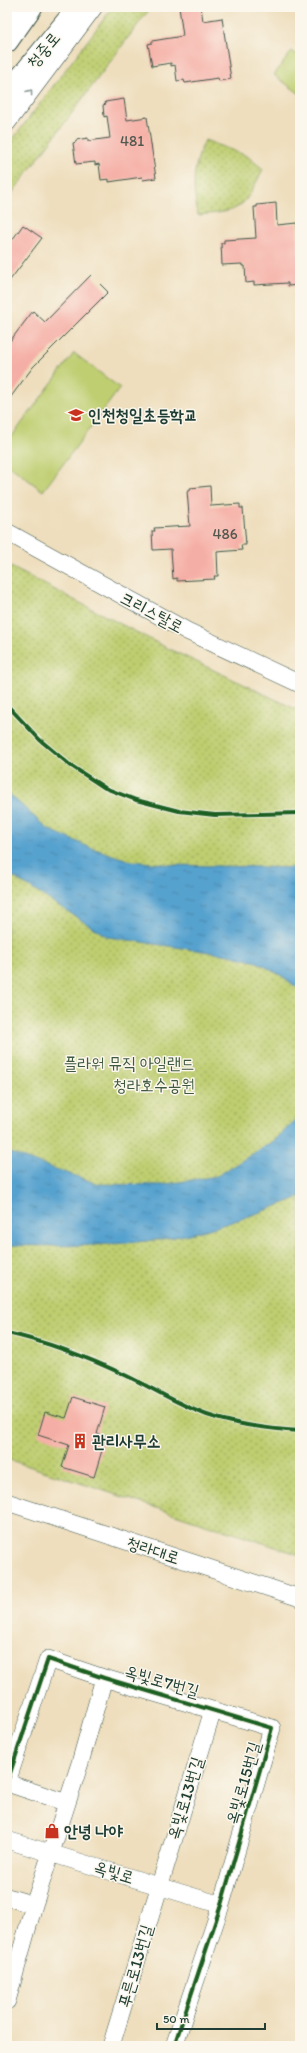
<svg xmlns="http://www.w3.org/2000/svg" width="307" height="2053" font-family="Itim,'Poor Story',sans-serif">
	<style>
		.grass { fill: url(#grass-dots); stroke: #6e8652 }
		.garden { fill: #bece70; stroke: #6e8652 }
		.water { fill: url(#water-ripples); stroke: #3b7082 }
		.building { fill: #f5aea5 }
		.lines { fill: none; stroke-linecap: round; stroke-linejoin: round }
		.minor-casing { stroke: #3e5549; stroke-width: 18 }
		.major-casing { stroke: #3e5549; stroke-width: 24 }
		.minor { stroke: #fff; stroke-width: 17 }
		.major { stroke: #fff; stroke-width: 22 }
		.cycleway-casing { stroke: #fbf7ec; stroke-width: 6 }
		.cycleway { stroke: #1b5e20; stroke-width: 4 }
		.oneway { stroke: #8f9e9a }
		.labels { text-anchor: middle; stroke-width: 3; stroke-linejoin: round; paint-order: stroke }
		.number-label { font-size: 15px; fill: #545950 }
		.street-label { font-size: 17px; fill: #1f3d34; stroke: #fbf7ec }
		.poi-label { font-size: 17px; font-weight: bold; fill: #1f3d34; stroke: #fbf7ec; text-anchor: start }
		.park-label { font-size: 17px; fill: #3f5a40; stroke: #fbf7ec }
	</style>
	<defs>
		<pattern id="grass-dots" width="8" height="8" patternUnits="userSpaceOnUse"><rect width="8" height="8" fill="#bece70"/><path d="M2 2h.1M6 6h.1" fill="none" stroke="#9aa85d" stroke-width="1.8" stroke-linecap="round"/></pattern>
		<pattern id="water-ripples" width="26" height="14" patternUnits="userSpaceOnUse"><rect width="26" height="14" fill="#57a2cf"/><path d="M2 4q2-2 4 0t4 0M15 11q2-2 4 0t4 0" fill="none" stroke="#4785a9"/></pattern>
	</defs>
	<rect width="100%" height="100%" fill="#fbf7ec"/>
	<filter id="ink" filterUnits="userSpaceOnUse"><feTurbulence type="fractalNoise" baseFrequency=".025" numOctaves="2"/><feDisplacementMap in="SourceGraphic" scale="8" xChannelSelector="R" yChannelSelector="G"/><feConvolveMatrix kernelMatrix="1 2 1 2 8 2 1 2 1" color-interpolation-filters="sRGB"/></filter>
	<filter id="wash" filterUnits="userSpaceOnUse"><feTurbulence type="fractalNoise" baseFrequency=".012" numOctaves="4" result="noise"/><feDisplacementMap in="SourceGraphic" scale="16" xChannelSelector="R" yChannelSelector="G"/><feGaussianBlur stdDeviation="0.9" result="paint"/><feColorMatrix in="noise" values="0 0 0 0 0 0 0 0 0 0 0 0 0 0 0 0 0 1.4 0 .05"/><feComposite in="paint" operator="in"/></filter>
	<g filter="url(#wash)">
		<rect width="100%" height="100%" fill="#eedebd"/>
		<path class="grass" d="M113 7H151L7 200V147Z
			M205 140 247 156 263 169C243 209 243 211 198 215 192 185 192 169 205 140Z
			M7 565 167 648 300 711V1555L7 1459Z"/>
		<path class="garden" d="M292 51 300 57V94L274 75Z
			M74 353 120 388 43 491 7 464V443Z"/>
		<path class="water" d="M7 792 48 829 89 847 131 861 175 865 300 868V990L282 976 257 962 229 955 108 937 7 873Z
			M300 1116V1197C259 1213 212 1231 169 1238 116 1246 61 1247 7 1245V1152L98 1184 160 1185 217 1176 275 1140Z"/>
		<g id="blocks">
			<path class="building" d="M179 7H201L203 21 222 18 231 79 219 81 218 78 185 83 184 80 177 81 175 65 171 66V63L152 66 148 44 152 43V41L183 36Z
				M124 99 127 120 147 117 156 178 143 180 142 177 109 182V179L101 180 99 164 95 165V162L76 164 73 143 76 142V140L88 138V141L110 138 107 116 104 117 103 105 106 104 105 102Z
				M276 203 277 225 297 223 300 285 288 286V283L254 285V282L246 283 245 266H242V264L222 265 221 243H224V240L256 238 254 207H257V205Z
				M23 225 42 238 7 284V247Z
				M91 275 108 292 33 367 7 402V345L33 311 45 322Z
				M210 486 211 506 240 504V508H243L246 545H241L242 550 217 552 218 576H214L215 579 177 581V578L173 579 171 549 153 550 152 531H155L154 528 190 526 187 491H190V488Z
				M73 1397 105 1407 97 1434 106 1437 94 1477 62 1467 69 1445 38 1435 45 1412 66 1418Z"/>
		</g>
	</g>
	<g filter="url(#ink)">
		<use href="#blocks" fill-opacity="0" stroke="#3e5549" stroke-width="1"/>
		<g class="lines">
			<g class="minor-casing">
				<path id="minor" d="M7 15 13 7
					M7 123 94 7
					M7 532 187 631 300 684
					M7 1502 300 1598
					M7 1782 48 1659 104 1678 272 1728 221 1905 174 2046
					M7 1783 67 1803
					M7 1840 221 1905
					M7 1897 34 1905
					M7 2001 34 1905 80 1763 104 1678
					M111 2046 213 1710"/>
			</g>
			<g class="major-casing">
				<path id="major" d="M7 41 31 7
					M7 95 79 7"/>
			</g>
			<use href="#minor" class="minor"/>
			<use href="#major" class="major"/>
			<g class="cycleway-casing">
				<path id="cycleway" d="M7 705 40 740 70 765 105 788 136 800 179 811 215 815 300 813
					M7 1333C48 1342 89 1358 127 1376 154 1389 179 1405 207 1415 236 1425 269 1429 300 1431
					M7 1782 48 1659 104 1678 272 1728 221 1905 174 2046"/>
			</g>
			<use href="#cycleway" class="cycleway"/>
		</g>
		<defs><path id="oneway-chevron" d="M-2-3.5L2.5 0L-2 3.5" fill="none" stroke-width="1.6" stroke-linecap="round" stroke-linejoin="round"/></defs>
		<use class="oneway" href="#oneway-chevron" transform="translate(30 92) rotate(-53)"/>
	</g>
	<defs>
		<g id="school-bare" transform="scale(1.2)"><path d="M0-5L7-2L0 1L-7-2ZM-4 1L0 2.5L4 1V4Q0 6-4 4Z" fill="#c8321e" stroke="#fbf7ec" stroke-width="2.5" paint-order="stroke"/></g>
		<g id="building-bare" transform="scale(1.2)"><path d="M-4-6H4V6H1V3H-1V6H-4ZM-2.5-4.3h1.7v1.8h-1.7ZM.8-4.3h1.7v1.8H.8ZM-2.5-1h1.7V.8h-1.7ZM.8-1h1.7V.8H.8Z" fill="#c8321e" stroke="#fbf7ec" stroke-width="2.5" paint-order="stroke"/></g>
		<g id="shop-bare" transform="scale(1.2)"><path d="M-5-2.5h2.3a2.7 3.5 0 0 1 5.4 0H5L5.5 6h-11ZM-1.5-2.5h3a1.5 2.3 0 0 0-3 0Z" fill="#c8321e" stroke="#fbf7ec" stroke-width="2.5" paint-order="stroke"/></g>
	</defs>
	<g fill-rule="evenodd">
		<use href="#school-bare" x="76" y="415"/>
		<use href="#building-bare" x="80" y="1441"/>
		<use href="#shop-bare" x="52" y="1831"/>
	</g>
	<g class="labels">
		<g class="number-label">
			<text x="132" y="146">481</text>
			<text x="225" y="539">486</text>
		</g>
		<g class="street-label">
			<text transform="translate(43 50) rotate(-50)" y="6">청중로</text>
			<text transform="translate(152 612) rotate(28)" y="6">크리스탈로</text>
			<text transform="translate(153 1550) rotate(18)" y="6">청라대로</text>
			<text transform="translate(162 1681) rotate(16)" y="6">옥빛로7번길</text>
			<text transform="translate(243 1783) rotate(-74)" y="6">옥빛로15번길</text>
			<text transform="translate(185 1798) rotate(-73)" y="6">옥빛로13번길</text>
			<text transform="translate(114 1872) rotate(17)" y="6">옥빛로</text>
			<text transform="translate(135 1966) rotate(-74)" y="6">푸른로13번길</text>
		</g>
		<g class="poi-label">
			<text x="88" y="421">인천청일초등학교</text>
			<text x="92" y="1447">관리사무소</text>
			<text x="64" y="1837">안녕 나야</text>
		</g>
		<g class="park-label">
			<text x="129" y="1069">플라워 뮤직 아일랜드</text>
			<text x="154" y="1091">청라호수공원</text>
		</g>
	</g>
	<rect width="307" height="2053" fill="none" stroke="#fbf7ec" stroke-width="24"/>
	<path d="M157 2023v6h108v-6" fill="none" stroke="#1f3d34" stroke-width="2"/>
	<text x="163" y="2023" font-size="12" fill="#1f3d34" stroke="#fbf7ec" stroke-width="3" paint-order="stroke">50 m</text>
</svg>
